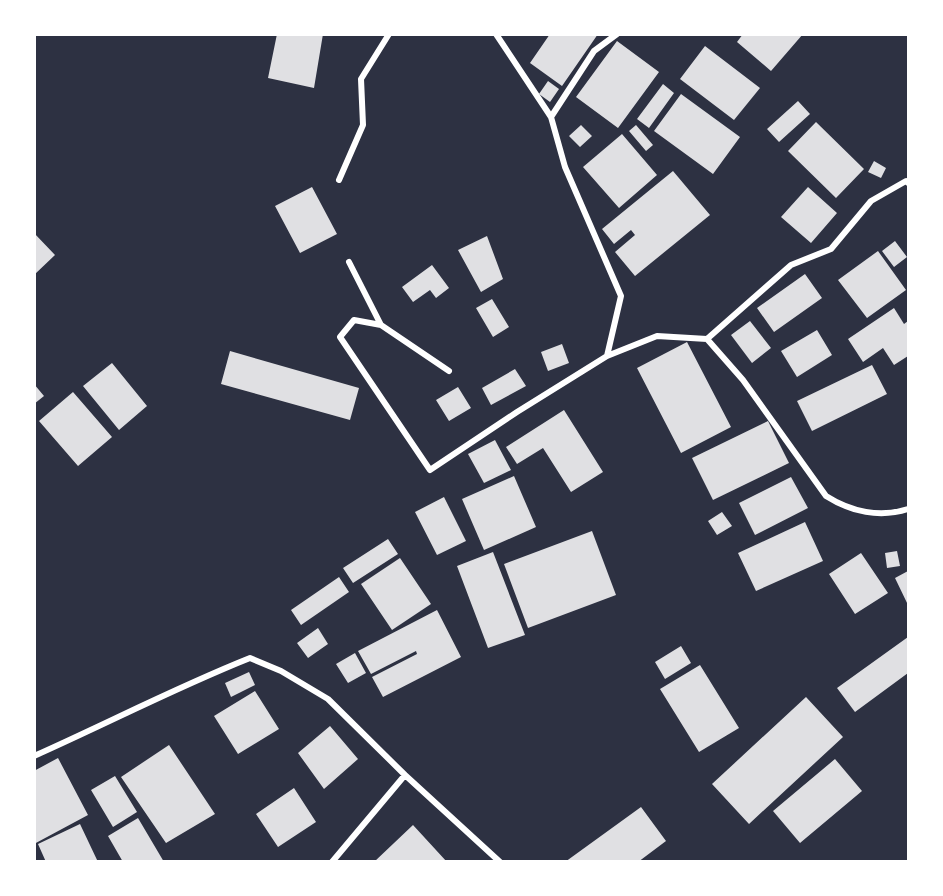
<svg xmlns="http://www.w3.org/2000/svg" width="943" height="896" font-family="'DM Sans',sans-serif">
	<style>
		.building { fill: #e0e0e3 }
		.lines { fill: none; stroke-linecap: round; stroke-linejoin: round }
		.minor { stroke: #fff; stroke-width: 6 }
	</style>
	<rect width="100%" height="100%" fill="#2d3142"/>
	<path class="building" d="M277 34H323L314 88 268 78Z
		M550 34H598L562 86 530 63Z
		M743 34H803L771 71 737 42Z
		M617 41 659 72 618 128 576 97Z
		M705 46 760 88 734 120 680 79Z
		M548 81 559 89 550 102 539 94Z
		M663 84 674 93 649 128 637 119Z
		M681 94 740 137 713 174 654 131Z
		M798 101 810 114 779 142 767 129Z
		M816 122 864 169 836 198 788 151Z
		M581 125 592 136 580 147 569 136Z
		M636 125 653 145 646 151 629 131Z
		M622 134 657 175 619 208 583 167Z
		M874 161 886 168 881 178 868 172Z
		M673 171 710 215 635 276 615 252 635 235 631 230 614 244 602 229Z
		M312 187 337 234 300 253 275 206Z
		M808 187 837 213 811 243 781 217Z
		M34 233 55 255 34 275Z
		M487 236 503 279 481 292 458 250Z
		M895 241 907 257 894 267 882 251Z
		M878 251 906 290 867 318 838 280Z
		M432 265 449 288 436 298 430 290 413 302 402 287Z
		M805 274 822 298 774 332 757 308Z
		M492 299 509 327 493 337 476 308Z
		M894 308 904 324 908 321V356L894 365 883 348 863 362 848 339Z
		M750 321 771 348 752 363 731 335Z
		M817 330 832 355 797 377 781 351Z
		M687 342 731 427 681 453 637 368Z
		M562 344 569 363 548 371 541 352Z
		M230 351 359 388 350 420 221 384Z
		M112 363 147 406 119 430 83 386Z
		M872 365 887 394 812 431 797 401Z
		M515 369 526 386 491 405 482 388Z
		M34 384 44 396 34 404Z
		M458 387 471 408 449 421 436 400Z
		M73 392 112 437 78 466 39 421Z
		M564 410 603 472 571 492 543 448 517 464 506 447Z
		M768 421 789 463 713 500 692 458Z
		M495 440 511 470 484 483 468 454Z
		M514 476 536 527 484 550 462 499Z
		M791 477 808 508 755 535 739 503Z
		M444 497 466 541 437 555 415 512Z
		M722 512 732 526 717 535 708 521Z
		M805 522 823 561 756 591 738 553Z
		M592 531 616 595 528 628 504 564Z
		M388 539 398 554 353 583 343 568Z
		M897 551 900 566 887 568 885 553Z
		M493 552 525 635 488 648 457 566Z
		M861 553 888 593 855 614 829 574Z
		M400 558 431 604 392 630 361 584Z
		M908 571V605L895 578Z
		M339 577 349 592 301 625 291 610Z
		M437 610 461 657 383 697 372 677 417 654 416 651 371 674 358 651Z
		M318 628 328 644 308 658 297 643Z
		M908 637V673L855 712 837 688Z
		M681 646 691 663 665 679 655 662Z
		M355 653 366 673 348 683 336 664Z
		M700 665 739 728 699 752 660 689Z
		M249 672 255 685 231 697 225 683Z
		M255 691 279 729 238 754 214 716Z
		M806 697 843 737 749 824 712 784Z
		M330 726 358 759 324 789 298 753Z
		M169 745 215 814 166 843 121 777Z
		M58 758 88 815 34 844V771Z
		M835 759 862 791 800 843 773 811Z
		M115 776 137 812 113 827 91 790Z
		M294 788 316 822 278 847 256 814Z
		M641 807 666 841 638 862H565Z
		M138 818 164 862H123L108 836Z
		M80 824 98 862H46L38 844Z
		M413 825 447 862H374Z"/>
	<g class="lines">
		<path class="minor" d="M496 34 551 117 565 167 621 296 607 356
			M551 117 594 51 617 34
			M339 180 363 125 361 79 389 34
			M349 262 381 325
			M707 339 791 265 831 249 871 201 906 181 908 183
			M449 371 381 325 354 320 340 337 430 470 517 412 607 356 657 336 707 339 743 380 826 496C851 512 880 518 908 509
			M34 756C106 724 177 687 250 658L281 671 328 699 405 775 500 862
			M332 862 405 775"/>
	</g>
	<rect width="943" height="896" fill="none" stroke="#ffffff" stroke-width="72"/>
</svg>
